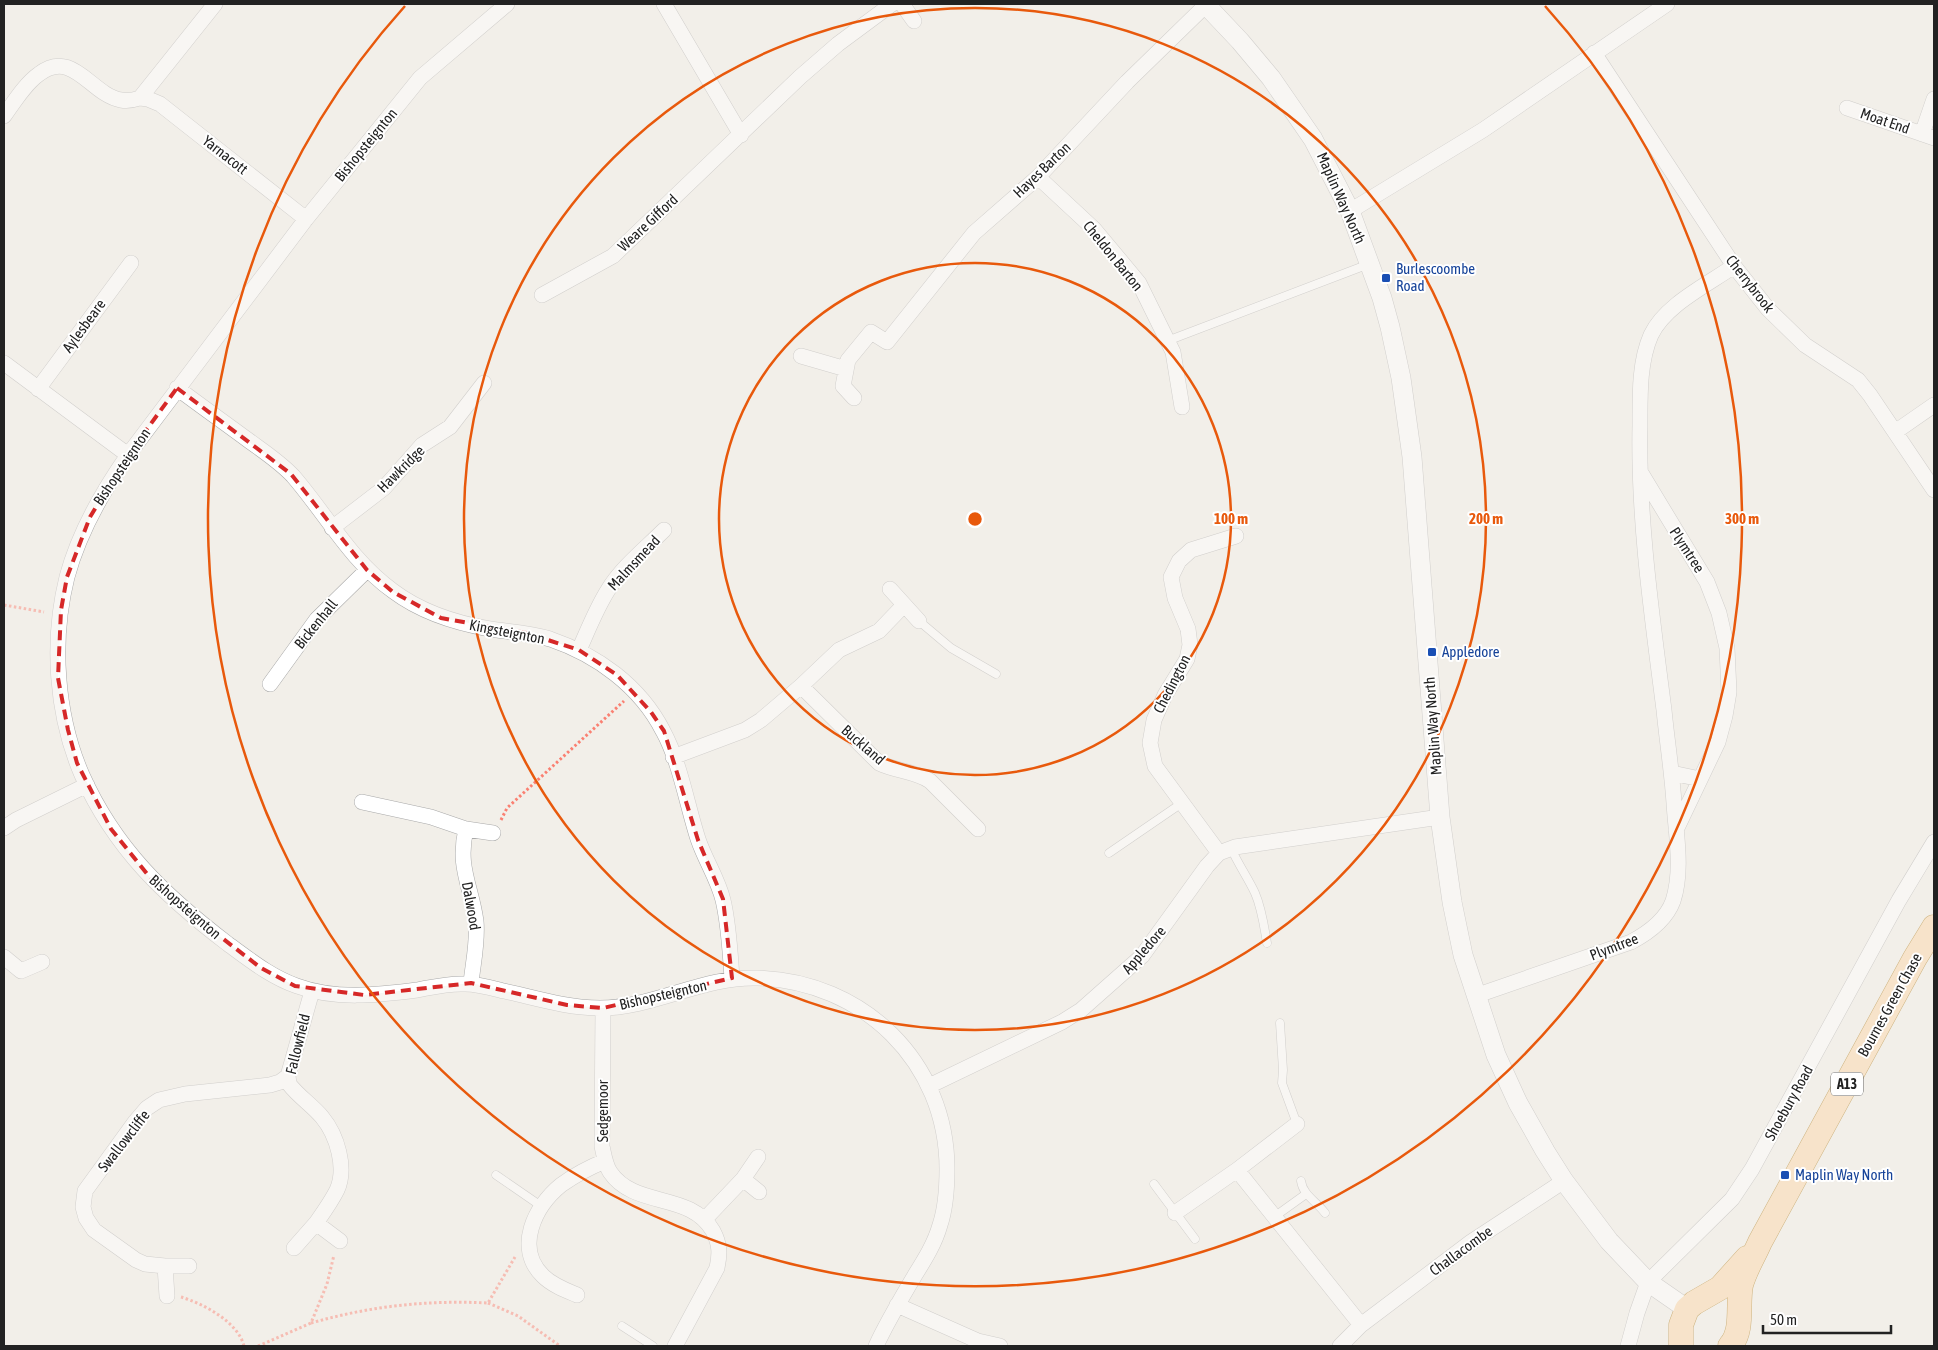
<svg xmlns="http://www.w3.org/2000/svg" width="1938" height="1350" font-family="'Asap Condensed',sans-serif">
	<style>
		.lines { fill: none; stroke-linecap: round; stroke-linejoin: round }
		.service-casing { stroke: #a9a9a9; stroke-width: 9 }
		.minor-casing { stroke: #a9a9a9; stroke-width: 16 }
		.tertiary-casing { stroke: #a9a9a9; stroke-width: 20 }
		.primary-casing { stroke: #a06b00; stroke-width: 25 }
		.path { stroke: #fa8072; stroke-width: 3; stroke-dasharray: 2.5 2.5; stroke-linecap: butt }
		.service { stroke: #fff; stroke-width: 8 }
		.minor { stroke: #fff; stroke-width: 15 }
		.tertiary { stroke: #fff; stroke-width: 19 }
		.primary { stroke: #fcd6a4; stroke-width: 24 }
		.marked { fill: none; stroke: #d62828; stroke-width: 4; stroke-dasharray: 10 6; stroke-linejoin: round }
		.ring { fill: none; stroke: #e8590c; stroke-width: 2.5 }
		.transit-dot { fill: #1a4fb4; stroke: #fff; stroke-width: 2 }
		.labels { text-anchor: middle; stroke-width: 4; stroke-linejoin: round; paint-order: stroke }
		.shield { fill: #fff; stroke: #646464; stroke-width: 1 }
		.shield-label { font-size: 14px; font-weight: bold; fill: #222 }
		.street-label { font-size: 15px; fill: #222; stroke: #fff }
		.transit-label { font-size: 15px; fill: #164399; stroke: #fff; text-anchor: start }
		.centre { fill: #e8590c; stroke: #fff; stroke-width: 2.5 }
		.ring-label { font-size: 15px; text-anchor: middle; font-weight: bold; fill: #e8590c; stroke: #fff; stroke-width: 4; stroke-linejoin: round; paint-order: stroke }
	</style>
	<rect width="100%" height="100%" fill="#f2efe9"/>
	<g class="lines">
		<g class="service-casing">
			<path id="service" d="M1167 341 1369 264
				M919 621 951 648 996 674
				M1231 848C1238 864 1248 878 1255 893 1262 909 1264 926 1267 943
				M1109 853 1182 803
				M1280 1023 1283 1070 1282 1083 1297 1124
				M496 1175 541 1206
				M1301 1181C1303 1195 1316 1201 1325 1213
				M1154 1184 1195 1239
				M1274 1217 1306 1194
				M622 1326 653 1346"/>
		</g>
		<g class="minor-casing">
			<path id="minor" d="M507 4 420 78 306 219 128 455C102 492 79 532 67 577 51 641 56 715 82 775 115 849 165 896 228 944 250 960 271 977 297 986 335 1000 378 995 417 990 433 987 449 983 465 984 478 984 492 988 504 991 536 998 567 1008 600 1008 654 1008 703 976 758 978 863 981 947 1062 947 1169 947 1187 946 1207 940 1225 935 1243 925 1259 915 1275 901 1299 887 1322 876 1346
				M664 4 741 135
				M902 4 914 21
				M1594 53 1734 266 1768 309 1805 345 1858 380 1870 395 1934 490
				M140 98 148 99 160 104 306 219
				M1847 108 1934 138
				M4 116C14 102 25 84 39 74 73 48 91 95 121 100 127 101 134 100 140 98L215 4
				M1922 134 1934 99
				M1038 177 1094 229 1139 283 1173 352 1182 407
				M1350 211 1483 130 1667 4
				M542 295 613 256 800 77 838 44 892 4
				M801 356 846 369
				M4 363 128 455
				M177 388C201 406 225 423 248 440 263 451 280 462 293 476 326 514 350 560 393 591 421 612 455 623 490 629 510 632 530 633 550 639 597 655 640 686 663 731 680 762 687 805 698 839 705 860 718 879 723 900 729 925 730 952 732 978
				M38 389 131 263
				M854 398 843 386 848 360 871 332 887 342 974 233 1038 177 1127 82 1206 5
				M1895 432 1934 405
				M1641 473 1707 582 1719 613 1727 648 1729 692 1725 716 1718 742 1676 830
				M332 528 384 488 422 445 450 427 484 383
				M890 589 919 621
				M579 650C588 630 596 609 608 590 622 567 645 549 664 530
				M270 684 317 619 367 570
				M801 686 879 763C895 771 915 771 930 781L978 829
				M673 757 745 730 761 720 801 686 839 650 879 631 904 605
				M1672 773 1700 779
				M362 802 431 817 466 829 493 833
				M4 828 16 820 87 785
				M466 829C457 867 471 885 476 921 478 942 473 963 471 983
				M1219 853 1155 766 1150 743 1154 720 1165 695 1187 659 1190 645 1188 629 1175 598 1171 577 1179 561 1191 550 1236 536
				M4 957 21 971 42 962
				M312 991 288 1076 289 1084C299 1097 312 1105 322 1117 337 1135 347 1168 337 1190 331 1202 323 1213 316 1223L340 1241
				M1475 996 1631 942C1648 933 1666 920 1673 901 1683 870 1676 835 1674 803 1672 772 1667 741 1664 710 1652 616 1638 520 1640 425 1640 396 1639 362 1651 335 1665 305 1707 285 1734 266
				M603 1008 602 1146C604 1155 605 1164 610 1172 635 1209 690 1191 713 1231 720 1244 720 1254 717 1268L675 1346
				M929 1086 1062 1022 1081 1010 1142 956 1207 866 1219 853 1235 847 1440 817
				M1237 1170 1361 1325
				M743 1179 759 1192
				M1175 1213 1237 1170 1297 1124
				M705 1219 743 1179 758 1157
				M294 1248 316 1223
				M165 1266H189
				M577 1295C565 1290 552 1285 543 1276 514 1248 535 1206 561 1185 575 1175 590 1167 605 1161
				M167 1296 165 1266 145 1264 136 1260 94 1230 86 1218 83 1207 85 1191 135 1122 147 1108 159 1100 185 1094 270 1085 280 1082 288 1076
				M897 1305 978 1341 1000 1346
				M1340 1346 1361 1325 1471 1242 1564 1181
				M1628 1346 1637 1313 1648 1282 1732 1199 1752 1169 1899 900 1934 842"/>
		</g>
		<g class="tertiary-casing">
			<path id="tertiary" d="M1205 4 1240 41 1271 78 1313 139 1350 211 1382 298 1390 327 1401 378 1412 457 1440 817 1452 902 1463 955 1496 1055 1518 1103 1545 1151 1564 1181 1609 1241 1648 1282 1687 1309"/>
		</g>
		<g class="primary-casing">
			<path id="primary" d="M1681 1346V1325L1687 1309 1694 1303 1720 1288 1747 1258
				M1730 1346C1744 1330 1737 1305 1741 1285 1745 1270 1754 1256 1760 1242L1915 958 1934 927"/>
		</g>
		<path class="path" d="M4 605 44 612
			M501 820 507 808 519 797 624 701
			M181 1297C204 1304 238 1322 244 1346
			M488 1303 518 1316 560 1346
			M311 1323C371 1306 426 1300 488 1303L515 1257
			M258 1346 311 1323 327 1284 334 1255"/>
		<use href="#service" class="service"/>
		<use href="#minor" class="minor"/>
		<use href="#tertiary" class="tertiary"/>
		<use href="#primary" class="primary"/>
	</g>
	<path d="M0 0H1938V1350H0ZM177 388 291 474 367 570 393 592 441 618 526 633 579 650 617 675 651 712 664 731 698 840 723 899 732 978 603 1008 567 1005 471 983 364 995 295 986 261 968 183 908 152 880 111 829 77 763 68 730 58 678 61 610 67 577 90 517 128 455Z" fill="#f2efe9" fill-opacity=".55" fill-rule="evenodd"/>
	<path class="marked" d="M177 388 291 474 367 570 393 592 441 618 526 633 579 650 617 675 651 712 664 731 698 840 723 899 732 978 603 1008 567 1005 471 983 364 995 295 986 261 968 183 908 152 880 111 829 77 763 68 730 58 678 61 610 67 577 90 517 128 455Z"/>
	<g class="ring">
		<circle cx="975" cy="519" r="256"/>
		<circle cx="975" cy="519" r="511"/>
		<path d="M1545 6A767 767 0 1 1 405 6"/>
	</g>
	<g class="transit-dot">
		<rect x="1381" y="273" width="10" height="10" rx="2.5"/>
		<rect x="1427" y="647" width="10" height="10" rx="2.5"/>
		<rect x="1780" y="1170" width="10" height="10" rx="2.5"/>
	</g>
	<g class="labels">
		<rect class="shield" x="1831" y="1072.5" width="32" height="23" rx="4"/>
		<g class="shield-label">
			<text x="1847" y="1089">A13</text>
		</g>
		<g class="street-label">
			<text transform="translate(1885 121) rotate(19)" y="5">Moat End</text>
			<text transform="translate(366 145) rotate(-51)" y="5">Bishopsteignton</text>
			<text transform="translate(225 155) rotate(38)" y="5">Yarnacott</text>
			<text transform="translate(1042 170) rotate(-44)" y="5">Hayes Barton</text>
			<text transform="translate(1341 198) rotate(66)" y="5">Maplin Way North</text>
			<text transform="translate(648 223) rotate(-43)" y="5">Weare Gifford</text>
			<text transform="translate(1113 256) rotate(51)" y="5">Cheldon Barton</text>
			<text transform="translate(1750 284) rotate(52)" y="5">Cherrybrook</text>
			<text transform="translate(84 326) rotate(-54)" y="5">Aylesbeare</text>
			<text transform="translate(122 467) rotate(-56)" y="5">Bishopsteignton</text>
			<text transform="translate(401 469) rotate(-45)" y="5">Hawkridge</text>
			<text transform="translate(1687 550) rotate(57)" y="5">Plymtree</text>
			<text transform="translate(634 563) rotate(-47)" y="5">Malmsmead</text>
			<text transform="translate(316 624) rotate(-51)" y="5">Bickenhall</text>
			<text transform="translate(507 632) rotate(11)" y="5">Kingsteignton</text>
			<text transform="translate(1172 684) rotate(-63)" y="5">Chedington</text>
			<text transform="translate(1433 726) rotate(-94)" y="5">Maplin Way North</text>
			<text transform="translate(863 745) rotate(41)" y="5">Buckland</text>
			<text transform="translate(471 906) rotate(80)" y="5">Dalwood</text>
			<text transform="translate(185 907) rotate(41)" y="5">Bishopsteignton</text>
			<text transform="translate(1614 947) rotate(-21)" y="5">Plymtree</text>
			<text transform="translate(1144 950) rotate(-49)" y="5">Appledore</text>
			<text transform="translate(663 995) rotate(-13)" y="5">Bishopsteignton</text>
			<text transform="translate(1890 1005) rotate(-61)" y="5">Bournes Green Chase</text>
			<text transform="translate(298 1044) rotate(-76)" y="5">Fallowfield</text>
			<text transform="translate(1789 1103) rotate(-61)" y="5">Shoebury Road</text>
			<text transform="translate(603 1111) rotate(-90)" y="5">Sedgemoor</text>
			<text transform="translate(124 1141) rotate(-52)" y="5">Swallowcliffe</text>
			<text transform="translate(1461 1251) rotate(-36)" y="5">Challacombe</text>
		</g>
		<g class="transit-label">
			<text x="1396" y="274">Burlescoombe<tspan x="1396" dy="17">Road</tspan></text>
			<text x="1442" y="657">Appledore</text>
			<text x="1795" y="1180">Maplin Way North</text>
		</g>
	</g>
	<circle cx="975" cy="519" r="8" class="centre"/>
	<g class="ring-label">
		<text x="1231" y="524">100 m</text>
		<text x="1486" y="524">200 m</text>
		<text x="1742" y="524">300 m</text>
	</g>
	<rect width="1938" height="1350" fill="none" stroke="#222222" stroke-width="10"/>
	<path d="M1763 1325v8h128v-8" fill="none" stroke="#222222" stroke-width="2.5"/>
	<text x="1770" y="1325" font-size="15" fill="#222222" stroke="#ffffff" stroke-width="4" paint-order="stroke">50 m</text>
</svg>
